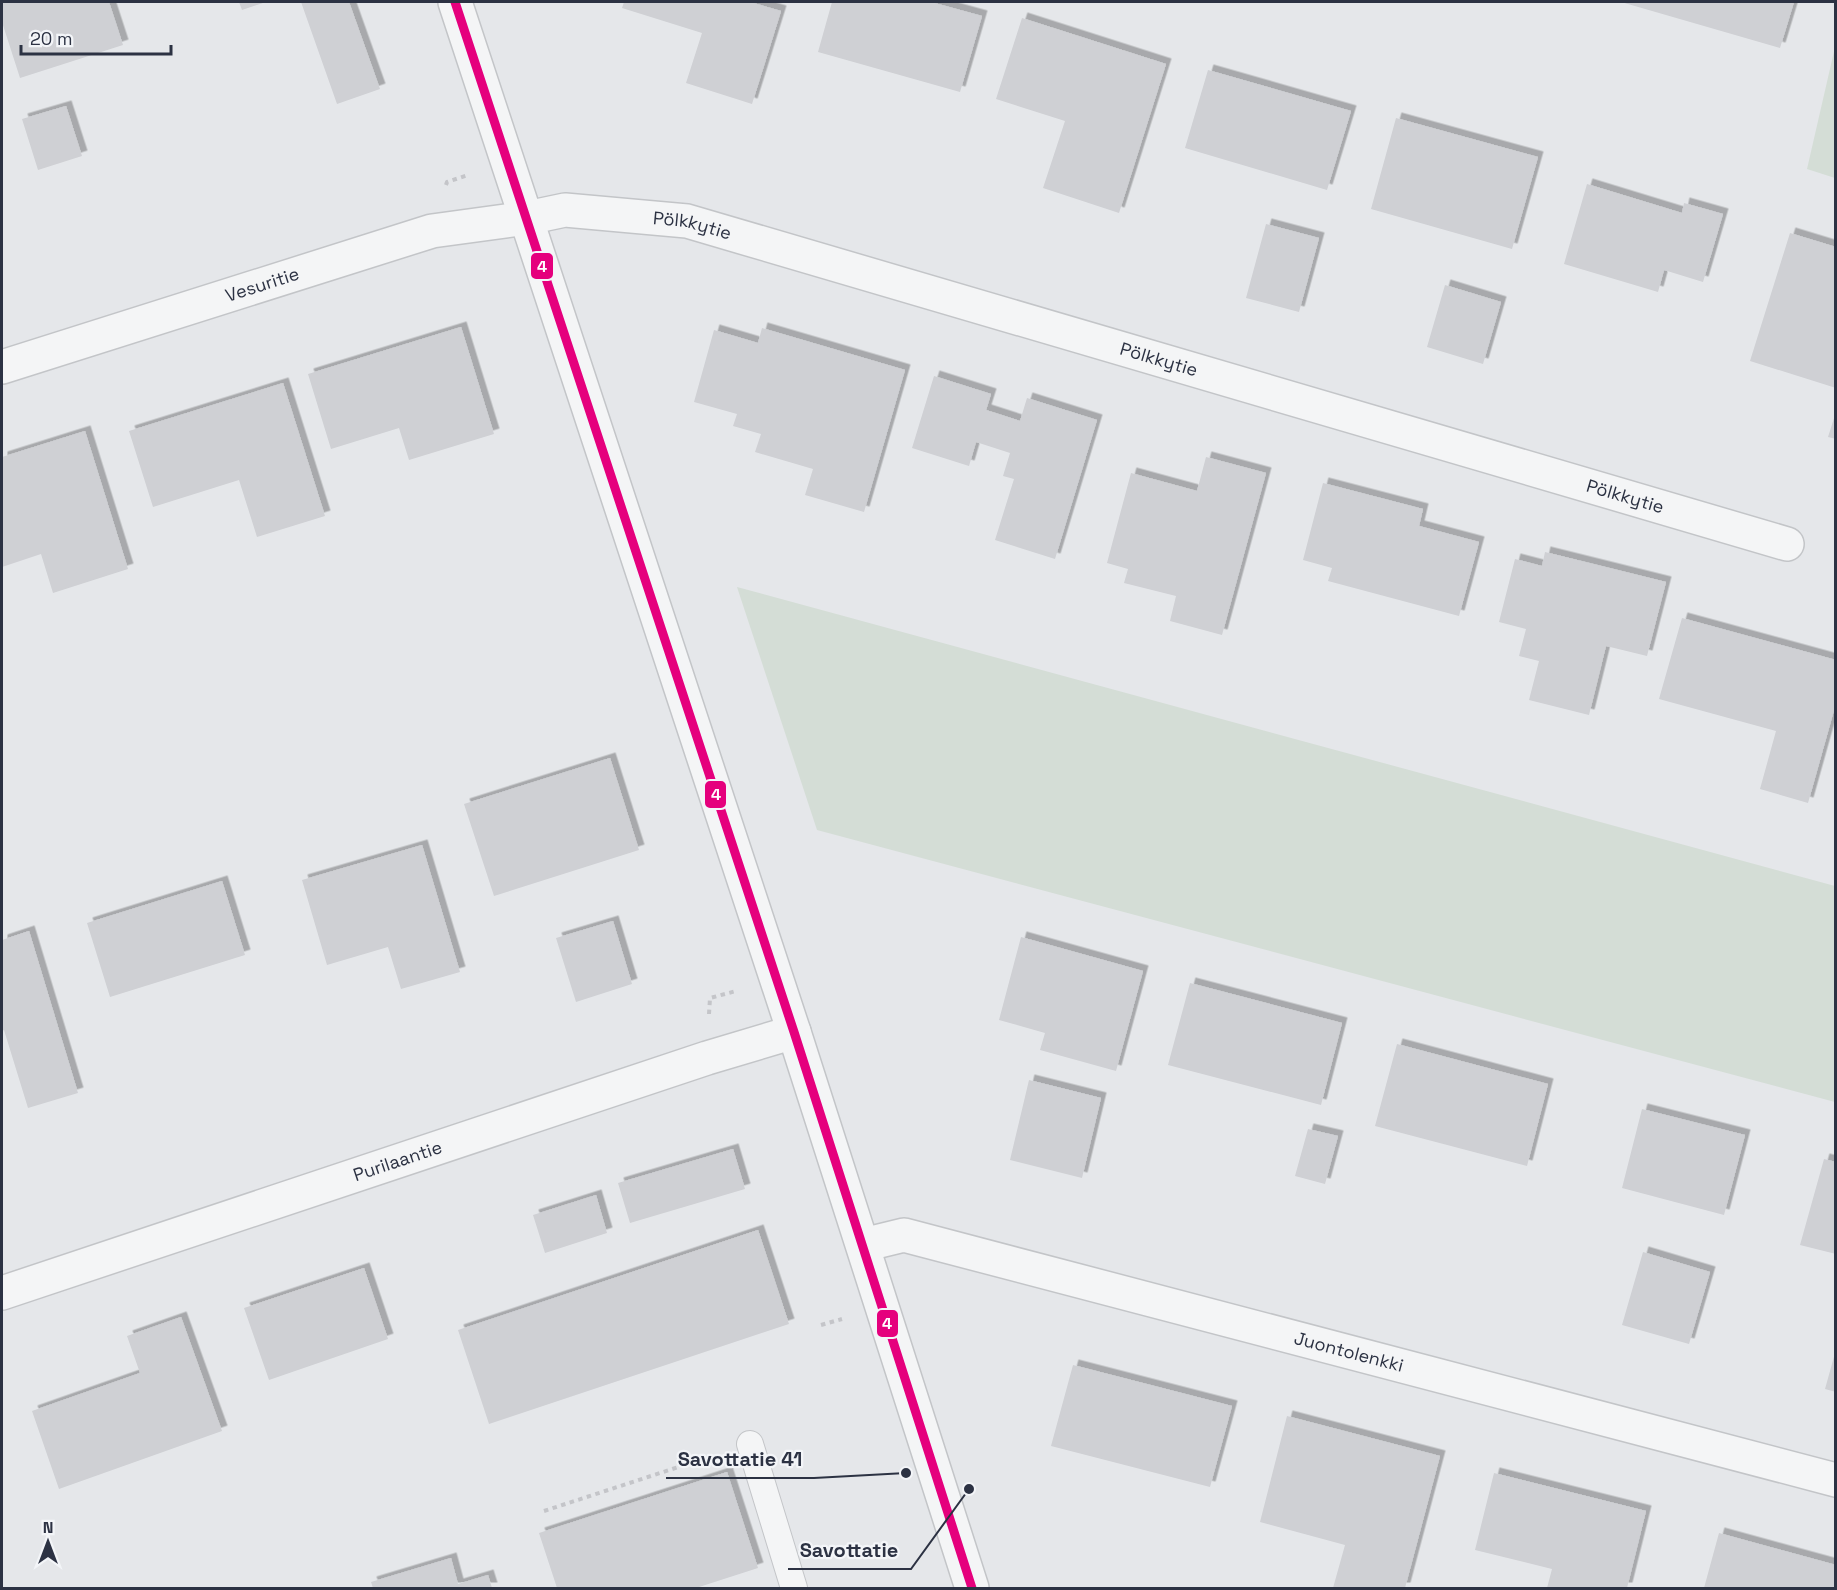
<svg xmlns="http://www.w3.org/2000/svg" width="1837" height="1590" font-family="'Space Grotesk',sans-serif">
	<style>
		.green { fill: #d4ddd6 }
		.building { fill: #cfd0d4; filter: url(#shadow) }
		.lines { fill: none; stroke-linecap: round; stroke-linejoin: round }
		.lane-casing { stroke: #c3c5c8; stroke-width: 28 }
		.street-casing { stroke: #c3c5c8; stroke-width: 36 }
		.path { stroke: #c4c5c9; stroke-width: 4; stroke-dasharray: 4.5 4.5; stroke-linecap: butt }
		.lane { stroke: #f4f5f6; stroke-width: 26 }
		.street { stroke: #f4f5f6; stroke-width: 33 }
		.bus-1-casing { stroke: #f3f5f8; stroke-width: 14 }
		.bus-1 { stroke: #e5007d; stroke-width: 9 }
		.labels { text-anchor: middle; stroke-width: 4.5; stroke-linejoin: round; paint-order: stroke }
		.street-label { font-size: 18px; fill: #2c3243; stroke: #f3f5f8 }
		.leader { fill: none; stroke: #2c3243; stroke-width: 2 }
		.callout-dot { fill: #2c3243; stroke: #f3f5f8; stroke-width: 2 }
		.callout-label { font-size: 20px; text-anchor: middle; font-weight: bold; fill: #2c3243; stroke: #f3f5f8; stroke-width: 4.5; stroke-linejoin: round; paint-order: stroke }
		.line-badge { stroke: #f3f5f8; stroke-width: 2 }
		.badge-label { font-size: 16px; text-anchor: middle; font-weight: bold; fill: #fff }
	</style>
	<defs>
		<filter id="shadow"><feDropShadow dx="5.5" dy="-5.5" stdDeviation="0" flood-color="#0004"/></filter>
	</defs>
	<rect width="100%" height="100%" fill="#e5e7ea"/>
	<path class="green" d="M1835 47V178L1807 169Z
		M737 587 1835 886V1102L817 830Z"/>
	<path class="building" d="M2 2H109L123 45 20 78 2 22Z
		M239 2H266L242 10Z
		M301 2H349L380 89 337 104Z
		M624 2H750L781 11 752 104 686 83 702 33 622 8Z
		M832 2H931L982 16 960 92 818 52Z
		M1621 2H1794L1780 48Z
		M1022 18 1166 64 1119 213 1043 188 1065 121 996 99Z
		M1208 70 1351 111 1327 190 1185 148Z
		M66 106 82 156 38 170 22 119Z
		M1396 118 1538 157 1512 249 1371 209Z
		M1587 184 1682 213 1684 203 1723 214 1703 282 1664 270 1658 292 1564 264Z
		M1266 224 1319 238 1299 312 1246 298Z
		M1790 233 1836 247V388L1750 361Z
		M1445 285 1501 302 1483 364 1427 347Z
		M461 327 494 434 409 460 399 428 331 449 308 374Z
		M762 328 905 370 864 512 805 495 813 469 755 452 761 434 733 426 737 414 694 402 714 330 758 343Z
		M934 376 991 394 986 410 1020 421 1027 398 1097 420 1055 559 995 540 1014 479 1003 476 1010 453 976 442 969 466 912 448Z
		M283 383 325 516 257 537 239 480 153 507 129 431Z
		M1835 415 1836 416V439L1828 437Z
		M85 431 128 569 53 593 41 554 2 567V457Z
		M1206 457 1266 473 1222 635 1170 621 1176 596 1124 583 1128 569 1107 563 1131 473 1197 491Z
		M1323 483 1423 509 1419 526 1479 542 1459 616 1328 581 1332 568 1303 560Z
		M1545 552 1666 582 1647 656 1606 646 1589 715 1529 700 1539 661 1519 656 1526 629 1499 622 1515 559 1542 566Z
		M1682 618 1836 660V703L1808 803 1760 789 1776 731 1659 699Z
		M610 758 639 850 494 896 464 804Z
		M422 845 460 972 401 989 388 947 327 965 302 880Z
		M222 881 245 955 110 997 87 923Z
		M613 921 632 984 576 1002 556 938Z
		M29 931 78 1093 28 1108 4 1030 2 1031V940Z
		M1021 937 1143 971 1116 1071 1040 1050 1045 1033 999 1020Z
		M1190 983 1342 1023 1321 1105 1168 1065Z
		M1397 1044 1548 1084 1527 1166 1375 1126Z
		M1029 1080 1101 1098 1082 1178 1010 1160Z
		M1642 1109 1745 1135 1724 1215 1622 1188Z
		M1308 1129 1338 1136 1325 1184 1295 1176Z
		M733 1149 745 1189 630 1223 618 1183Z
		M1824 1159 1836 1162V1254L1800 1245Z
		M596 1195 607 1233 545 1253 533 1215Z
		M758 1230 789 1324 489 1424 458 1330Z
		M1643 1252 1710 1272 1689 1344 1622 1325Z
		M364 1268 388 1339 269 1380 244 1308Z
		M181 1317 222 1431 59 1489 32 1411 140 1373 127 1336Z
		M1835 1353 1836 1354V1392L1825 1389Z
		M1073 1365 1232 1406 1210 1487 1051 1446Z
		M1287 1416 1440 1456 1405 1588H1333L1345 1545 1260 1522Z
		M727 1472 758 1568 696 1588H557L539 1533Z
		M1494 1473 1646 1511 1627 1588H1547L1552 1569 1475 1550Z
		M1719 1533 1836 1565V1588H1704Z
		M451 1558 458 1584 488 1575 492 1588H373L371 1582Z"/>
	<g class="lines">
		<g class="lane-casing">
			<path id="lane" d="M750 1444 794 1588"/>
		</g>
		<g class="street-casing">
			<g id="street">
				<path d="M455 2 794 1032 972 1588"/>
				<path id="s1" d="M2 367 432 231 527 218 565 210 687 221 1787 544"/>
				<path id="s2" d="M863 1245 904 1235 1836 1480"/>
				<path id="s3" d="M2 1293 707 1058 794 1032"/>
			</g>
		</g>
		<path class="path" d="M446 185 447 182 468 175
			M709 1014 710 998 736 991
			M821 1325 842 1319
			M544 1511 712 1456"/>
		<use href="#lane" class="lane"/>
		<use href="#street" class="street"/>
		<g class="bus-1-casing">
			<path id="bus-1" d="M455 2 794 1032 972 1588"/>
		</g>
		<use href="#bus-1" class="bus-1"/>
	</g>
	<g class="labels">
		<g class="street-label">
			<text dy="6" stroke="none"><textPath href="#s1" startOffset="714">Pölkkytie</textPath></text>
			<text dy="6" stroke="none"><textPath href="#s1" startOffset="273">Vesuritie</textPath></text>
			<text dy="6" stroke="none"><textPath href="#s1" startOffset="1200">Pölkkytie</textPath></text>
			<text dy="6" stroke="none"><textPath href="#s1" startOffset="1686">Pölkkytie</textPath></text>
			<text dy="6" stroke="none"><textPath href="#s3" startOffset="417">Purilaantie</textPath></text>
			<text dy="6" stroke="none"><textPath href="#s2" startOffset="502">Juontolenkki</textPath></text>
		</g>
	</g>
	<path class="leader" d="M906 1473L814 1478H666M969 1489L911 1569H788"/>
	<g class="callout-dot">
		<circle cx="906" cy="1473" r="6"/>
		<circle cx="969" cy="1489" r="6"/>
	</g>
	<g class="callout-label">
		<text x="740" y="1466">Savottatie 41</text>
		<text x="849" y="1557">Savottatie</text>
	</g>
	<g class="line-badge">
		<rect x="530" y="252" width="24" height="28" rx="6" fill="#e5007d"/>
		<rect x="704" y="780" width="23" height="29" rx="6" fill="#e5007d"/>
		<rect x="876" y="1309" width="23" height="29" rx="6" fill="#e5007d"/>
	</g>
	<g class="badge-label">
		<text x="542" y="272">4</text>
		<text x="716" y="800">4</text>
		<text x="887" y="1329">4</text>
	</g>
	<rect width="1837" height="1590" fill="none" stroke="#2c3243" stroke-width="6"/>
	<g transform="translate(48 1542)" stroke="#f3f5f8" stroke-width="4.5" paint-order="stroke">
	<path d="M0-4.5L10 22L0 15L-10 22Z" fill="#2c3243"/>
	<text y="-9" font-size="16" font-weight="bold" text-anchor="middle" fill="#2c3243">N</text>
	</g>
	<path d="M21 45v9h150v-9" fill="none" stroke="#2c3243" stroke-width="3"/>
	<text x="30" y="45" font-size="18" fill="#2c3243" stroke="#f3f5f8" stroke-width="4.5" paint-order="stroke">20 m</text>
</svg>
